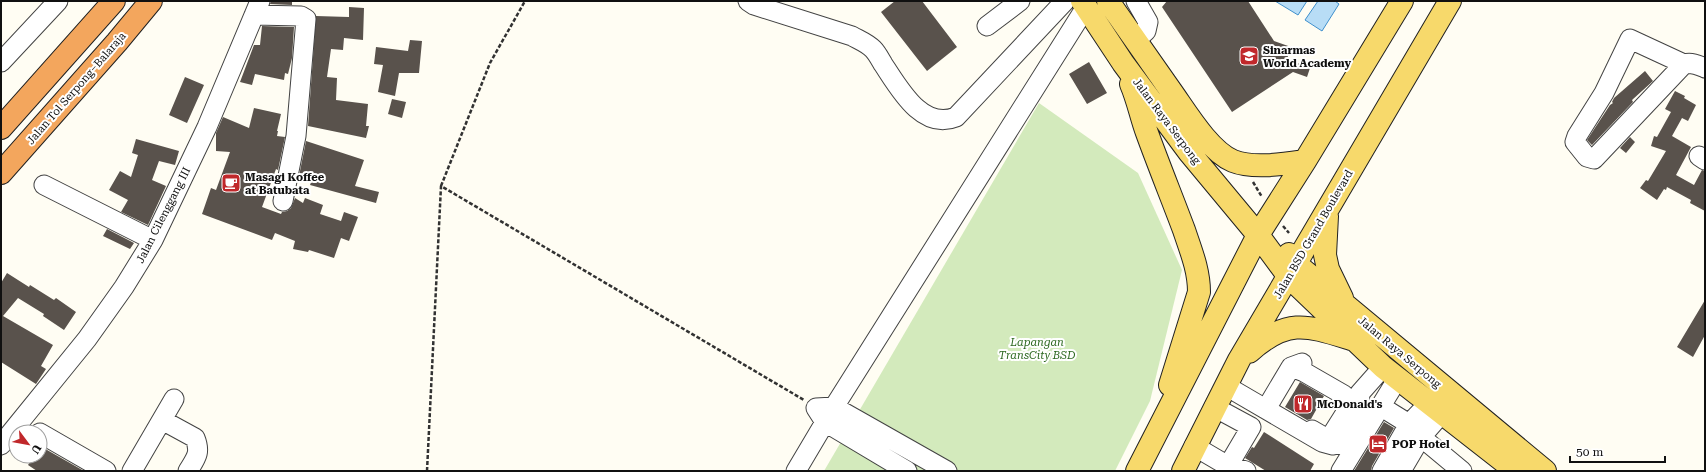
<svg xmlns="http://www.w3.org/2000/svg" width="1706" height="472" font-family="'Roboto Serif',serif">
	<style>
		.green { fill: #d3eabc }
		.water { fill: #b8ddf6; stroke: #3f90cd }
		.building { fill: #59524c }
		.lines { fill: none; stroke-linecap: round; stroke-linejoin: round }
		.minor-casing { stroke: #434343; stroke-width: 21 }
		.major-casing { stroke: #212121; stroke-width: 24 }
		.highway-casing { stroke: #212121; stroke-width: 24 }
		.path { stroke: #323232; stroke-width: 2.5; stroke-dasharray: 4 2; stroke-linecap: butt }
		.minor { stroke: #fff; stroke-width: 19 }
		.major { stroke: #f7d96b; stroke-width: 22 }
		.highway { stroke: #f3a65d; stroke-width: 22 }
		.labels { text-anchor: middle; stroke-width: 4; stroke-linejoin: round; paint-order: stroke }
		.poi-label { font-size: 11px; font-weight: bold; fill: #101010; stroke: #fff; text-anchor: start }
		.street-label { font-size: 11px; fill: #101010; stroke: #fff }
		.park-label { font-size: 11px; font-style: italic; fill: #2d6920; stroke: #fff }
	</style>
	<rect width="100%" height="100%" fill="#fffdf3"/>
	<path class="green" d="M1039 103 1138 173 1182 270 1150 401 1115 471H824Z"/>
	<path class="water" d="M1275 1H1307L1298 15Z
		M1318 1H1335L1339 4 1322 31 1305 20Z"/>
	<path class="building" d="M271 1 292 2V5L270 4Z
		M895 1H922L957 47 927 71 881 12Z
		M1167 1H1248L1274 41 1291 47 1287 59 1310 68 1307 77 1293 72 1232 112 1162 7Z
		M349 7 364 8 363 40 344 38 343 50 331 49 327 77 337 78 336 100 368 104 366 126H369L366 138 308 126 316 16 349 17Z
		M262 26 294 27 292 58 288 74 285 73 284 80 255 74 252 85 240 82 254 45H260Z
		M410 40 422 41 419 73H399L395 96 378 92 383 65 374 64 376 47 408 51Z
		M1089 62 1107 93 1087 104 1069 74Z
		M1645 71 1653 81 1632 100 1633 102 1592 145 1587 140 1610 105 1613 103 1612 102 1614 98Z
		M185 77 204 85 187 123 169 115Z
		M1675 91 1685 96 1684 98 1696 105 1688 121 1682 118 1672 136 1691 147 1676 175 1694 185 1702 170 1705 171V211L1690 203 1691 200 1667 187 1666 190 1664 189 1657 200 1640 188 1646 180 1648 181 1666 151 1651 146 1654 136 1657 137 1671 112 1665 109Z
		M392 99 406 102 402 118 388 114Z
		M254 108 281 114 277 131H278L277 136 285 137 278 170 276 169 262 207 281 214 282 212 287 211 291 208 295 198 303 203 305 198 323 205 320 214 341 221 344 212 358 217 349 241 341 238 334 258 309 250 308 252 293 249 295 241 275 233 272 240 202 214 211 188 216 190 230 152 216 151V133L223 117 249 128Z
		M1630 137 1635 142 1626 153 1620 148Z
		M136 139 179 151 175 165 159 161 152 180 166 186 148 225 121 212 128 200 109 190 120 171 131 177 138 155 132 153Z
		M306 141 364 160 355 186 379 192 376 203 310 185 312 180 299 176Z
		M107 229 134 243 130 249 103 236Z
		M7 273 29 287 30 285 54 300 56 298 76 312 64 330 43 316 44 314 18 298 3 316 53 345 41 366 46 369 36 384 1 362V283Z
		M1705 300V335L1693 357 1677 347Z
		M1300 382 1324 396 1311 419 1307 420 1285 407Z
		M1384 422 1394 428 1372 466 1371 471H1354Z
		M1264 432 1314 464 1310 471H1266L1245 458 1252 447 1254 448Z
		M40 446 84 471H37L28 465 34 456H40Z"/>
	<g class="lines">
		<g class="minor-casing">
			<path id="minor" d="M748 1 754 5 852 36C859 40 867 43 873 49 877 53 880 59 883 64 899 88 922 131 956 117L1065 1
				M254 15 301 16 306 19 296 136 283 201
				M987 26 1020 1
				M1135 41 1146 31 1148 22 1136 1
				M1 62 58 1
				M1684 64 1630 39 1604 93 1577 136 1575 142 1587 157 1594 159 1684 64C1692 62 1698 65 1705 68
				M1699 156 1705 160
				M44 185 153 240
				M1291 367 1304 372 1344 395 1348 409 1331 436 1324 437 1312 430
				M1226 386 1322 442 1333 445 1343 443 1358 419 1360 393
				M1354 405 1360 393 1383 367
				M1380 406 1409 424
				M1266 409 1291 367 1302 363
				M162 420 195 438C201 453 196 458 188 471
				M40 433 106 471
				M1421 437 1462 471
				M1 445 87 339 124 287 153 240 207 127 260 1
				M1194 446 1228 466 1251 427 1214 407
				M1228 466 1246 471
				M132 471 174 399
				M796 471 834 407 1086 7
				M907 471 825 422 816 408 834 407 947 471
				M1341 471 1398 378
				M1382 471 1409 424 1429 403
				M1401 471 1421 437 1442 413"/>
		</g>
		<g class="major-casing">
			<path id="major" d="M1082 1 1123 63 1189 152 1258 235 1289 277 1383 367 1516 471
				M1108 1C1129 31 1150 61 1171 91 1186 112 1209 151 1233 161 1253 169 1284 164 1305 161
				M1131 84C1138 100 1141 117 1147 133 1159 166 1172 198 1184 230 1191 251 1199 270 1199 292L1170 385
				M1327 216 1325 255 1328 269 1342 298
				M1289 254 1296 264 1545 471
				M1249 352C1287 318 1306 325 1351 339
				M1137 471 1258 235 1305 161 1402 1
				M1183 471 1239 360 1450 1"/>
		</g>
		<g class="highway-casing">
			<path id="highway" d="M1 128 114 1
				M1 173 117 42 151 1"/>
		</g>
		<path class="path" d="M1253 182 1262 197
			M441 186 490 63 525 1
			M1283 226 1289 233
			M427 471 441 186 804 400"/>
		<use href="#minor" class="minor"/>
		<use href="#major" class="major"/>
		<use href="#highway" class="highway"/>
	</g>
	<defs>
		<g id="school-square" transform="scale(1)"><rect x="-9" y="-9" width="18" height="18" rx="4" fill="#c0282b" stroke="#fff"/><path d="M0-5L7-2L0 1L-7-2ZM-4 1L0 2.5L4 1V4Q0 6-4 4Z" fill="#fff"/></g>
		<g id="cafe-square" transform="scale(1)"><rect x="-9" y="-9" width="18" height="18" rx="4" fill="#c0282b" stroke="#fff"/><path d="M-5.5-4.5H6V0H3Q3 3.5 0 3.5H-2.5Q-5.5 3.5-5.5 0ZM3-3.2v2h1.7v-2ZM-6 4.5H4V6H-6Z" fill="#fff"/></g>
		<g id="restaurant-square" transform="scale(1)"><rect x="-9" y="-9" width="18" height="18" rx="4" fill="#c0282b" stroke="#fff"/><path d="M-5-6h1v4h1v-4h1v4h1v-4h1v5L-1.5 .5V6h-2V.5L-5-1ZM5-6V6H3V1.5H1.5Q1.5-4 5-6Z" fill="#fff"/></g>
		<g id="hotel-square" transform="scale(1)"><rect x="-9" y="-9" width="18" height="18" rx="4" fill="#c0282b" stroke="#fff"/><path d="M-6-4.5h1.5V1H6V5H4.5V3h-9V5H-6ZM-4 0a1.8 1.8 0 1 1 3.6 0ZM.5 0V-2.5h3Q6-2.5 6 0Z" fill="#fff"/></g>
	</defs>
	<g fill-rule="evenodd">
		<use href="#school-square" x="1249" y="56"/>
		<use href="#cafe-square" x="231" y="183"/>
		<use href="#restaurant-square" x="1303" y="404"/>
		<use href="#hotel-square" x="1378" y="444"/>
	</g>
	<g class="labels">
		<g class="poi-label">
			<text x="1263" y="54">Sinarmas<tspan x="1263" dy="13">World Academy</tspan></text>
			<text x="245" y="181">Masagi Koffee<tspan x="245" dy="13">at Batubata</tspan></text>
			<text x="1317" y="408">McDonald's</text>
			<text x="1392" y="448">POP Hotel</text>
		</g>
		<g class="street-label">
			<text transform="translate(76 88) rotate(-49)" y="4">Jalan Tol Serpong–Balaraja</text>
			<text transform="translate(1167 121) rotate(53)" y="4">Jalan Raya Serpong</text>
			<text transform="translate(163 215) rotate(-63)" y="4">Jalan Cilenggang III</text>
			<text transform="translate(1313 234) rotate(-60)" y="4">Jalan BSD Grand Boulevard</text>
			<text transform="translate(1400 352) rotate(40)" y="4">Jalan Raya Serpong</text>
		</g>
		<g class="park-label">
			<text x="1037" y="346">Lapangan<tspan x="1037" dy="13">TransCity BSD</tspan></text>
		</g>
	</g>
	<rect width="1706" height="472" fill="none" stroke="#101010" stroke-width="4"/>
	<g transform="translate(28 444) rotate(122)"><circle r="19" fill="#ffffff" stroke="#9f9f9f"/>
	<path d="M0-3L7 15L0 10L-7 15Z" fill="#c0282b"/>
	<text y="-6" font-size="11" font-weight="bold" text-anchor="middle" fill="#101010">U</text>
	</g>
	<path d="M1570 456v6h95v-6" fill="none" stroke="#101010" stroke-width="2"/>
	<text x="1576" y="456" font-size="12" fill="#101010" stroke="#ffffff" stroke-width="3" paint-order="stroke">50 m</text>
</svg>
